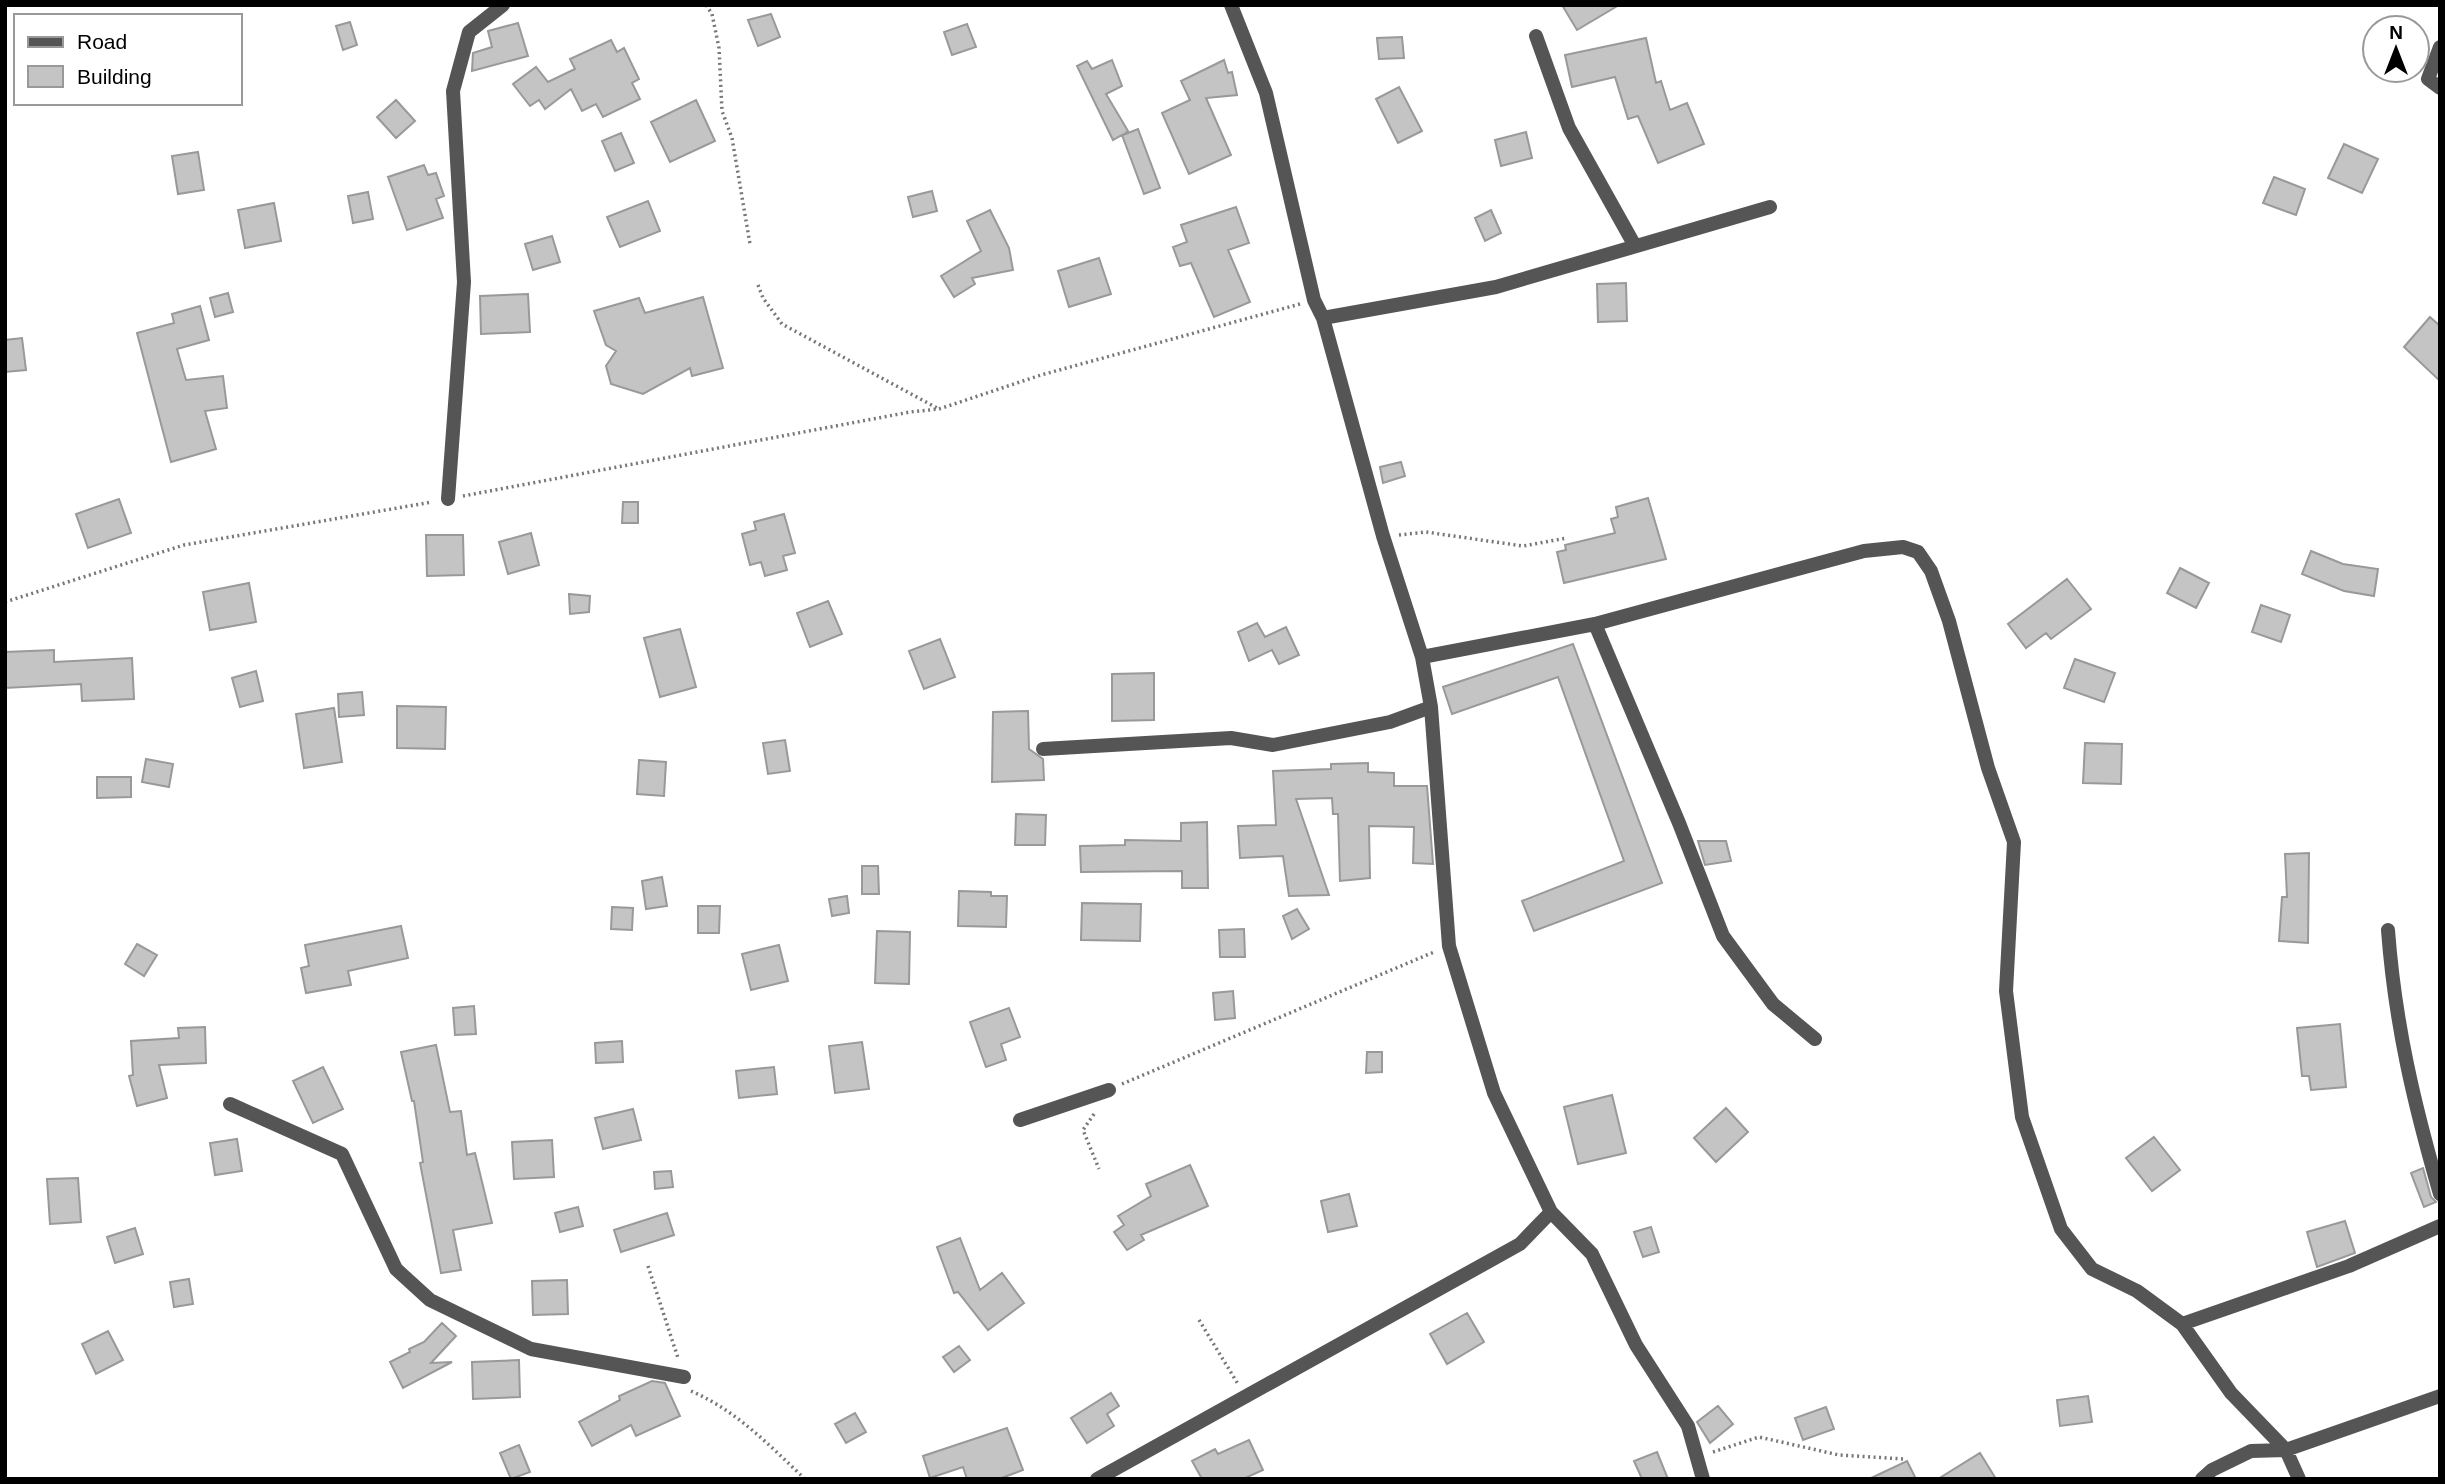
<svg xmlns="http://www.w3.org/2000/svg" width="2445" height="1484" font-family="Helvetica,sans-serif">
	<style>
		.building { fill: #c4c4c4; stroke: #999; stroke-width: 2 }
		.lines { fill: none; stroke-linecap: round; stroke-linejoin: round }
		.path { stroke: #777; stroke-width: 3.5; stroke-dasharray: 2 3.5; stroke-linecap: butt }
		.minor { stroke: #555; stroke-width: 14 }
	</style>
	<rect width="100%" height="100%" fill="#fff"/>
	<path class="building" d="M1562 5H1619L1577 30Z
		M771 14 780 37 758 46 748 20Z
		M350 22 357 45 343 50 336 26Z
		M518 23 528 56 472 71 473 53 492 47 488 31Z
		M967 24 976 47 952 55 944 32Z
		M1402 37 1404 58 1379 59 1377 38Z
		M1646 38 1656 83 1661 81 1670 110 1687 103 1704 144 1658 163 1638 116 1628 119 1615 77 1572 87 1565 55Z
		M611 40 617 52 624 48 639 79 632 83 640 99 603 117 596 104 582 111 571 89 545 109 539 100 530 106 513 84 536 67 548 82 575 69 570 59Z
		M1112 60 1122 86 1106 94 1128 131 1123 135 1138 129 1160 188 1144 194 1122 135 1113 140 1077 66 1087 61 1092 69Z
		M1224 60 1228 73 1232 72 1237 95 1206 98 1231 155 1189 174 1162 113 1190 100 1181 81Z
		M1399 87 1422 131 1398 143 1376 99Z
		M396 100 415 121 396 138 377 117Z
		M696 100 715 141 670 162 651 122Z
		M1526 132 1532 158 1501 166 1495 140Z
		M621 133 634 163 615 171 602 141Z
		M2344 144 2378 159 2362 193 2328 178Z
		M198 152 204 190 178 194 172 156Z
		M424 165 428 175 436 173 444 196 436 199 443 218 407 230 388 177Z
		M2274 177 2305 189 2296 215 2263 203Z
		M932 191 937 211 913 217 908 197Z
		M368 192 373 219 353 223 348 196Z
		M648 201 660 231 620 247 607 217Z
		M274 203 281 241 245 248 238 210Z
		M1236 207 1249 243 1228 250 1250 302 1214 317 1191 263 1180 266 1173 247 1187 242 1181 225Z
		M990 210 1009 248 1013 270 972 278 975 284 954 297 941 276 981 251 967 221Z
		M1491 210 1501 233 1485 241 1475 218Z
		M552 236 560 262 533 270 525 244Z
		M1099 258 1111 294 1069 307 1058 271Z
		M1626 283 1627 321 1598 322 1597 284Z
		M228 293 233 312 215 317 210 298Z
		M528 294 530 332 481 334 480 296Z
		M703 297 723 368 692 376 690 368 643 394 611 384 606 366 616 351 606 345 594 311 639 298 645 313Z
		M200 306 209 340 177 349 186 380 223 376 227 408 205 411 216 449 171 462 137 333 174 323 172 314Z
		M2430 317 2440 326V381L2404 347Z
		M22 338 26 370 5 372V340Z
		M1401 462 1405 476 1383 483 1380 467Z
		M1648 498 1666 559 1564 583 1557 552 1566 550 1565 545 1615 533 1611 519 1618 517 1616 507Z
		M119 499 131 533 88 548 76 514Z
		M623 502H638V523H622Z
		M784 514 795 553 783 556 787 570 765 576 761 562 750 565 742 534 756 530 754 522Z
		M531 533 539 565 508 574 499 542Z
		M426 535H463L464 575 427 576Z
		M2311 551 2343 564 2378 569 2374 596 2344 591 2302 574Z
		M2180 568 2209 583 2196 608 2167 593Z
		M2067 579 2091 609 2051 639 2046 633 2026 648 2008 624Z
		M249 583 256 622 210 630 203 592Z
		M569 594 590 596 589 612 570 614Z
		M828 601 842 634 810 647 797 613Z
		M2261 605 2290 615 2281 642 2252 632Z
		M1257 623 1265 637 1286 627 1299 655 1279 664 1272 650 1249 661 1238 632Z
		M680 629 696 687 660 697 644 638Z
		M940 639 955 677 924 689 909 651Z
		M1573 644 1662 883 1534 931 1522 901 1624 861 1558 677 1452 714 1443 687Z
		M54 650V662L132 658 134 699 82 701 81 684 5 688V652Z
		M2075 659 2115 673 2104 702 2064 688Z
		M256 671 263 701 240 707 232 678Z
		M1154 673V720L1112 721V674Z
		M362 692 364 715 339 717 338 694Z
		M397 706 446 707 445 749 397 748Z
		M334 708 342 762 304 768 296 714Z
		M1028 711 1029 749 1043 759 1044 780 992 782 993 712Z
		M785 740 790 771 768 774 763 743Z
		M2085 743 2122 744 2121 784 2083 783Z
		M146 759 173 764 169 787 142 782Z
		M639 760 666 762 664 796 637 794Z
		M1368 763V772L1394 773V786H1427L1433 864 1413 863 1414 827 1369 826 1370 878 1340 881 1338 814H1333L1332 798 1296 799 1329 895 1289 896 1283 856 1240 858 1238 826 1276 825 1273 771 1331 769V764Z
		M97 777H131V797L97 798Z
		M1016 814 1046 815 1045 845H1015Z
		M1207 822 1208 888H1182V871L1081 872 1080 846 1125 845V840L1181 841V823Z
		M1698 841H1726L1731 861 1705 865Z
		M2309 853 2308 943 2279 941 2282 897H2287L2285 854Z
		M862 866H878L879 894H862Z
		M662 877 667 906 646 909 642 881Z
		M959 891 991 892V896H1007L1006 927 958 926Z
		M847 896 849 913 832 916 829 899Z
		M1082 903 1141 904 1140 941 1081 940Z
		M698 906H720L719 933H698Z
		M612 907 633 908 632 930 611 929Z
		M1297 909 1309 929 1292 939 1283 916Z
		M401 926 408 958 348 971 351 985 306 993 301 968 309 966 305 945Z
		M1244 929 1245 957H1220L1219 930Z
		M877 931 910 932 909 984 875 983Z
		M137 944 157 955 144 976 125 964Z
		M779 945 788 981 751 990 742 954Z
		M1233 991 1235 1018 1215 1020 1213 993Z
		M474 1006 476 1034 455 1035 453 1008Z
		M1009 1008 1020 1037 1001 1044 1006 1060 986 1067 970 1022Z
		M2340 1024 2346 1087 2311 1090 2309 1076H2302L2297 1028Z
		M205 1027 206 1063 159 1065 167 1098 137 1106 129 1076 133 1075 131 1041 179 1038 178 1028Z
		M622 1041 623 1062 596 1063 595 1043Z
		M862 1042 869 1089 835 1093 829 1046Z
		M436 1045 450 1112 461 1111 467 1155 475 1153 492 1223 453 1230 461 1270 441 1273 420 1163 423 1162 414 1101H412L401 1052Z
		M1367 1052H1382V1072L1366 1073Z
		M323 1067 343 1109 313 1123 293 1081Z
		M774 1067 777 1094 739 1098 736 1071Z
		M1612 1095 1626 1153 1578 1164 1564 1107Z
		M1726 1108 1748 1132 1716 1162 1694 1138Z
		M633 1109 641 1140 603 1149 595 1118Z
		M2154 1137 2180 1170 2152 1191 2126 1158Z
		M237 1139 242 1171 215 1175 210 1143Z
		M552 1140 554 1177 514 1179 512 1142Z
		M1190 1165 1208 1206 1141 1235 1144 1240 1127 1250 1114 1232 1124 1225 1118 1216 1151 1196 1146 1184Z
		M2423 1168 2431 1197 2436 1202 2424 1207 2411 1173Z
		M671 1171 673 1187 655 1189 654 1172Z
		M78 1178 81 1222 50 1224 47 1179Z
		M1349 1194 1357 1226 1328 1232 1321 1201Z
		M578 1207 583 1226 560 1232 555 1213Z
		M667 1213 674 1235 621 1252 614 1230Z
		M2345 1221 2355 1253 2317 1267 2307 1232Z
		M1651 1227 1659 1252 1643 1257 1634 1232Z
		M135 1228 143 1254 115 1263 107 1237Z
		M960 1238 980 1290 1002 1273 1024 1303 988 1330 958 1292 954 1293 937 1247Z
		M189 1279 193 1304 174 1307 170 1282Z
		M567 1280 568 1314 533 1315 532 1281Z
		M1467 1313 1484 1342 1447 1364 1430 1334Z
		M442 1323 456 1336 431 1363 452 1362 403 1388 390 1362 410 1352 409 1349 424 1342Z
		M108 1331 123 1360 96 1374 82 1344Z
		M959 1346 970 1360 954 1372 943 1357Z
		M519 1360 520 1397 473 1399 472 1362Z
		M652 1381 665 1383 680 1416 636 1436 631 1425 592 1446 579 1422 620 1400 619 1396Z
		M1111 1393 1119 1406 1107 1414 1114 1426 1087 1443 1071 1418Z
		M2088 1396 2092 1422 2060 1426 2057 1400Z
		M1718 1406 1733 1424 1710 1443 1697 1422Z
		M1826 1407 1834 1429 1803 1440 1795 1418Z
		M855 1413 866 1432 846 1443 835 1424Z
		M1007 1428 1023 1470 999 1479H967L963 1467 930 1478 923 1456Z
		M1249 1440 1263 1470 1243 1479H1202L1192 1461 1215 1449 1218 1454Z
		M519 1445 530 1472 511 1479 500 1453Z
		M1657 1452 1668 1479H1642L1634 1461Z
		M1980 1453 1996 1479H1938Z
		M1907 1461 1916 1479H1869Z"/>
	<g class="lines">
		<path class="path" d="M706 5 712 14 719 48 722 111 732 138 750 244
			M758 285 763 298 782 324 937 408
			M463 496 910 412 939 409 1041 375 1300 304
			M1399 535 1426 532 1523 546 1567 538
			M5 602 184 545 432 502
			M1122 1084 1434 952
			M1094 1114 1083 1130 1099 1169
			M648 1266 678 1358
			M1199 1320 1238 1384
			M691 1391C737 1411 769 1445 805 1479
			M1713 1452 1759 1437 1839 1455 1904 1459"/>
		<path class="minor" d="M1231 5 1266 93 1314 300 1323 318 1383 536 1422 657 1431 707 1449 946 1494 1093 1551 1212 1592 1254 1636 1345 1688 1426 1703 1479
			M1536 36 1569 128 1635 246
			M2440 47 2428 79 2440 88
			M1323 318 1496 287 1770 207
			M448 499 464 282 453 91 469 32 503 5
			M1595 624 1679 823 1723 936 1773 1004 1815 1039
			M1422 657 1595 624 1864 551 1903 547 1918 552 1931 571 1949 621 1988 768 2014 842 2006 991 2022 1117 2061 1229 2092 1269 2137 1291 2182 1324 2231 1393 2286 1450 2299 1479
			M1043 749 1231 738 1273 745 1390 722 1431 707
			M2388 930C2395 1024 2414 1104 2440 1194
			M230 1104 342 1154 396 1269 430 1300 531 1349 684 1377
			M1020 1120 1109 1090
			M2182 1324 2349 1266 2440 1226
			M1097 1479 1520 1244 1551 1212
			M2202 1479 2212 1470 2251 1451 2286 1450 2440 1396"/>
	</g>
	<rect width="2445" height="1484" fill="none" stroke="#000000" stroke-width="14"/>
	<rect x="14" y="14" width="228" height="91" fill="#ffffff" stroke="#999999" stroke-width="2"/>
	<rect x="28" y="37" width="35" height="10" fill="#555555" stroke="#999999" stroke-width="2"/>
	<text x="77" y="49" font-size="21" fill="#000000">Road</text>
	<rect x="28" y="66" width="35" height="21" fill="#c4c4c4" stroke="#999999" stroke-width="2"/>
	<text x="77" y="84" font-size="21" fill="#000000">Building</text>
	<g transform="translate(2396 49)"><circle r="33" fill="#ffffff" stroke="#999999" stroke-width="2"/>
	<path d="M0-5L12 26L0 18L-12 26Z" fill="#000000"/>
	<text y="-10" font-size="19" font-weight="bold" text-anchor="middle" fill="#000000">N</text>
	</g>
</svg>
